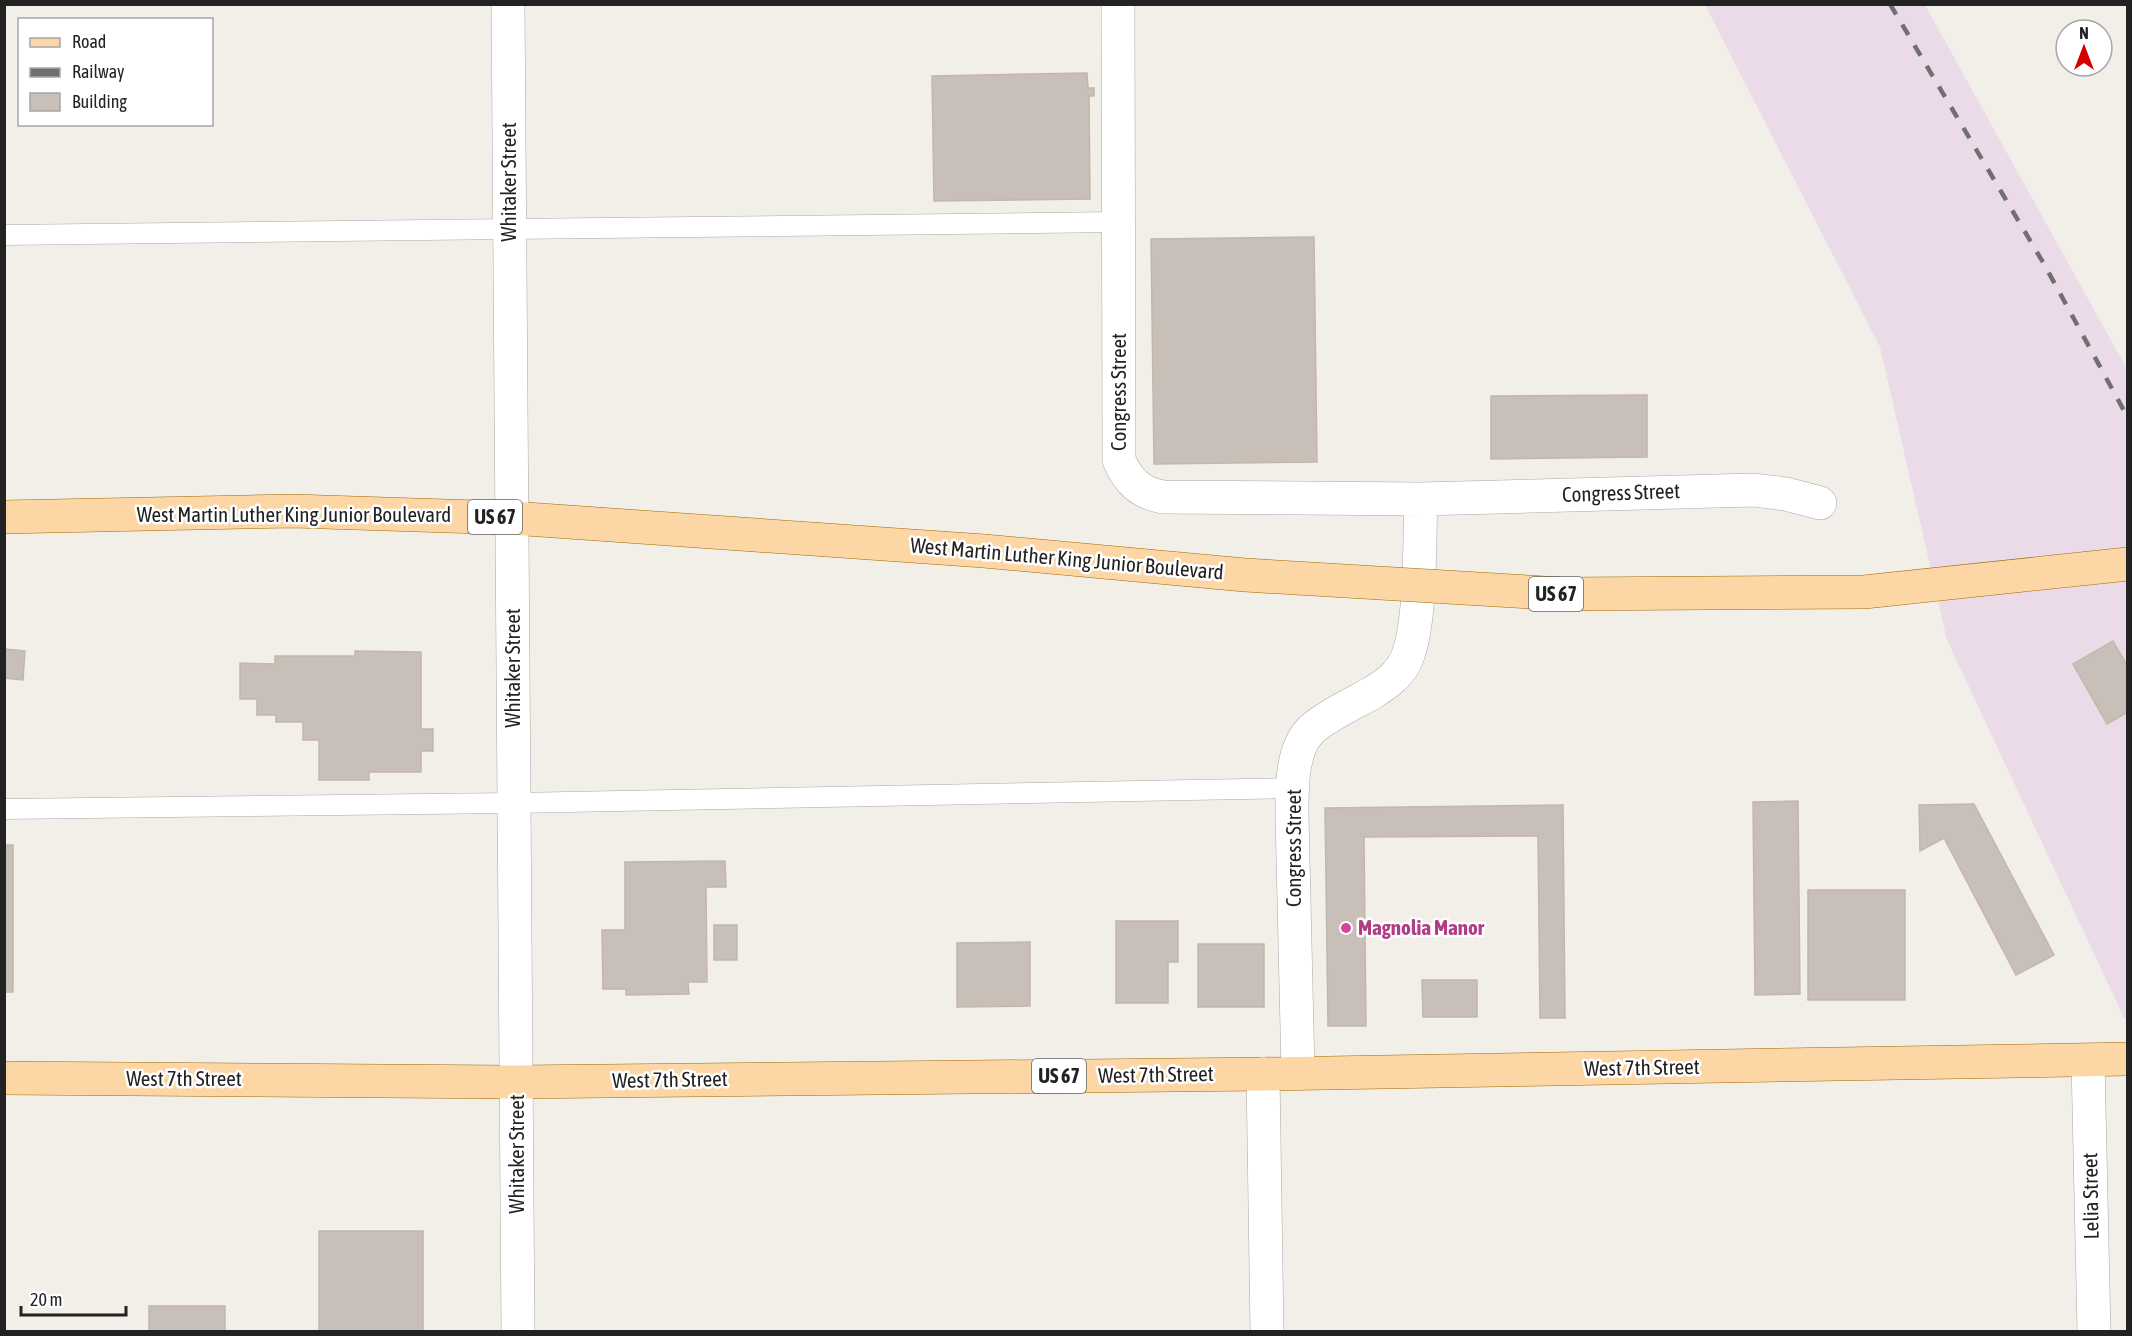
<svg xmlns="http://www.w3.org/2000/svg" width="2132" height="1336" font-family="'Asap Condensed',sans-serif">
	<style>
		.railway { fill: #ebdbe8 }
		.building { fill: #c7bfb8; stroke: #c4b6ab; stroke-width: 1.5 }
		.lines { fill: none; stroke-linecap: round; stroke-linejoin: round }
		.lane-casing { stroke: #a9a9a9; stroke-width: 21 }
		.street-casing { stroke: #a9a9a9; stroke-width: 34 }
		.primary-casing { stroke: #a06b00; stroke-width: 34 }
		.lane { stroke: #fff; stroke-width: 20 }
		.street { stroke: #fff; stroke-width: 33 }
		.primary { stroke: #fcd6a4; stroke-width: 33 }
		.rail { stroke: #707070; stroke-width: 4.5; stroke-dasharray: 12 12; stroke-linecap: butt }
		.primary-bridge-casing { stroke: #a06b00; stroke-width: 34; stroke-linecap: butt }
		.primary-bridge { stroke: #fcd6a4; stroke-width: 33 }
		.hotel-dot { fill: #d1479c; stroke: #fff; stroke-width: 2 }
		.labels { text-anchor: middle; stroke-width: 5; stroke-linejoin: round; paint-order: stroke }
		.shield { fill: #fff; stroke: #646464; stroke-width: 1.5 }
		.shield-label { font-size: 20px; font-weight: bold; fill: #222 }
		.street-label { font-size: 21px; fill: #222; stroke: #fff }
		.hotel-label { font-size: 21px; font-weight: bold; fill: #b23c85; stroke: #fff; text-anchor: start }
	</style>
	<rect width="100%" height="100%" fill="#f2efe9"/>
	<path class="railway" d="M1705 5H1925L2127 369V1018H2124L1947 640 1880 347Z"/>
	<path class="building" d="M1087 73 1088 88H1094V96H1089L1090 199 934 201 932 76Z
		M1314 237 1317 462 1154 464 1151 239Z
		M1647 395V457L1491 459V396Z
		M2113 641 2128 667V712L2107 724 2073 664Z
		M4 649 25 651 23 680 4 678Z
		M355 651 421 652V729H433V751H421V772H369V780H319V740H303V722H276V715H257V699H240V663L275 664V656H355Z
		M1798 801 1800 994 1755 995 1753 802Z
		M1974 804 2054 955 2016 975 1944 838 1920 851 1919 805Z
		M1563 805 1565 1018H1540L1538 836 1364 837 1366 1026H1328L1325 808Z
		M4 845H13V992H4Z
		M725 861 726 887H706L707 982H688L689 994 626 995V989H603L602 930H625V862Z
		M1808 890H1905V1000H1808Z
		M1116 921H1178V962H1168V1003H1116Z
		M714 925H737V960H714Z
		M1030 942V1006L957 1007V943Z
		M1198 944H1264V1007H1198Z
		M1422 980H1477V1017H1423Z
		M319 1231H423V1332H319Z
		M149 1306H225V1332H149Z"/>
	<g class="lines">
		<g class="lane-casing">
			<path id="lane" d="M4 235 1118 222
				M4 809 514 803 1292 788"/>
		</g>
		<g class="street-casing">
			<path id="street" d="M508 4 518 1332
				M1118 4 1119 460C1128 481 1140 493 1163 497L1421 499 1754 490 1786 494 1820 503
				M2088 1061 2094 1332
				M1298 1072 1292 815C1292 790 1291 751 1310 731 1321 719 1356 702 1372 693 1386 684 1398 676 1405 662 1422 629 1419 539 1421 499
				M1263 1074 1267 1332"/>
		</g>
		<g class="primary-casing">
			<path id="primary" d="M4 517 293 511 512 518 984 551
				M4 1078 516 1082 1263 1074 2128 1059"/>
		</g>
		<use href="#lane" class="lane"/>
		<use href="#street" class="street"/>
		<use href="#primary" class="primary"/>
		<path class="rail" d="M1890 4 2044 264 2128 418"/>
		<g class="primary-bridge-casing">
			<path id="primary-bridge" d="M984 551 1245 575 1563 594 1864 592 2128 564"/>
		</g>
		<use href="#primary-bridge" class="primary-bridge"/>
	</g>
	<circle class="hotel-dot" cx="1346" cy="928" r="6"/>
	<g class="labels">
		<g class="shield">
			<rect x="468" y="500" width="54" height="34" rx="4.5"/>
			<rect x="1529" y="577" width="54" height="34" rx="4.5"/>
			<rect x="1032" y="1059" width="54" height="34" rx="4.5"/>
		</g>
		<g class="shield-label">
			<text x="495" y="524">US 67</text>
			<text x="1556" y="601">US 67</text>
			<text x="1059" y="1083">US 67</text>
		</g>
		<g class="street-label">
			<text transform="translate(509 182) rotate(-90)" y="7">Whitaker Street</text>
			<text transform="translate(1119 392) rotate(-90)" y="7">Congress Street</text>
			<text transform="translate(1621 493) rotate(-2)" y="7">Congress Street</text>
			<text x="294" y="522">West Martin Luther King Junior Boulevard</text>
			<text transform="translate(1067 559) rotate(5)" y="7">West Martin Luther King Junior Boulevard</text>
			<text transform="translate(513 668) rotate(-90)" y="7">Whitaker Street</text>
			<text transform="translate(1294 848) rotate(-90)" y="7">Congress Street</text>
			<text transform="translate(1642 1068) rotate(-1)" y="7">West 7th Street</text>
			<text transform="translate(1156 1075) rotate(-1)" y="7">West 7th Street</text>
			<text x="184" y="1086">West 7th Street</text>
			<text transform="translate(670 1080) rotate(-1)" y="7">West 7th Street</text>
			<text transform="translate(517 1154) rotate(-90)" y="7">Whitaker Street</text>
			<text transform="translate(2091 1196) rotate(-91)" y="7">Lelia Street</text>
		</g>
		<g class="hotel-label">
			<text x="1358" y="935">Magnolia Manor</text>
		</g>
	</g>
	<rect width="2132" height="1336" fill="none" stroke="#222222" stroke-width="12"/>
	<rect x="18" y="18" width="195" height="108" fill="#ffffff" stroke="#a7a7a7" stroke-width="1.5"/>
	<rect x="30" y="38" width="30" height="9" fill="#fcd6a4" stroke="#a7a7a7" stroke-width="1.5"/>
	<text x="72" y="48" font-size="18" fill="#222222">Road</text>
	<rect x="30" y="68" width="30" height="9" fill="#707070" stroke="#a7a7a7" stroke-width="1.5"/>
	<text x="72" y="78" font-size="18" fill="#222222">Railway</text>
	<rect x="30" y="93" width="30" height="18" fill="#c7bfb8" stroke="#a7a7a7" stroke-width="1.5"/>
	<text x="72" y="108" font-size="18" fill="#222222">Building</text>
	<g transform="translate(2084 48)"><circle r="28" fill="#ffffff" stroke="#a7a7a7" stroke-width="1.5"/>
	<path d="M0-4.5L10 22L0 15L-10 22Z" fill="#d40000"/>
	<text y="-9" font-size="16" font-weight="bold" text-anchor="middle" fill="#222222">N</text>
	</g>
	<path d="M21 1306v9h105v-9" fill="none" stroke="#222222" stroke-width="3"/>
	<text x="30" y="1306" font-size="18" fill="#222222" stroke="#ffffff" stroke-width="4.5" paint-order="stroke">20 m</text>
</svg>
